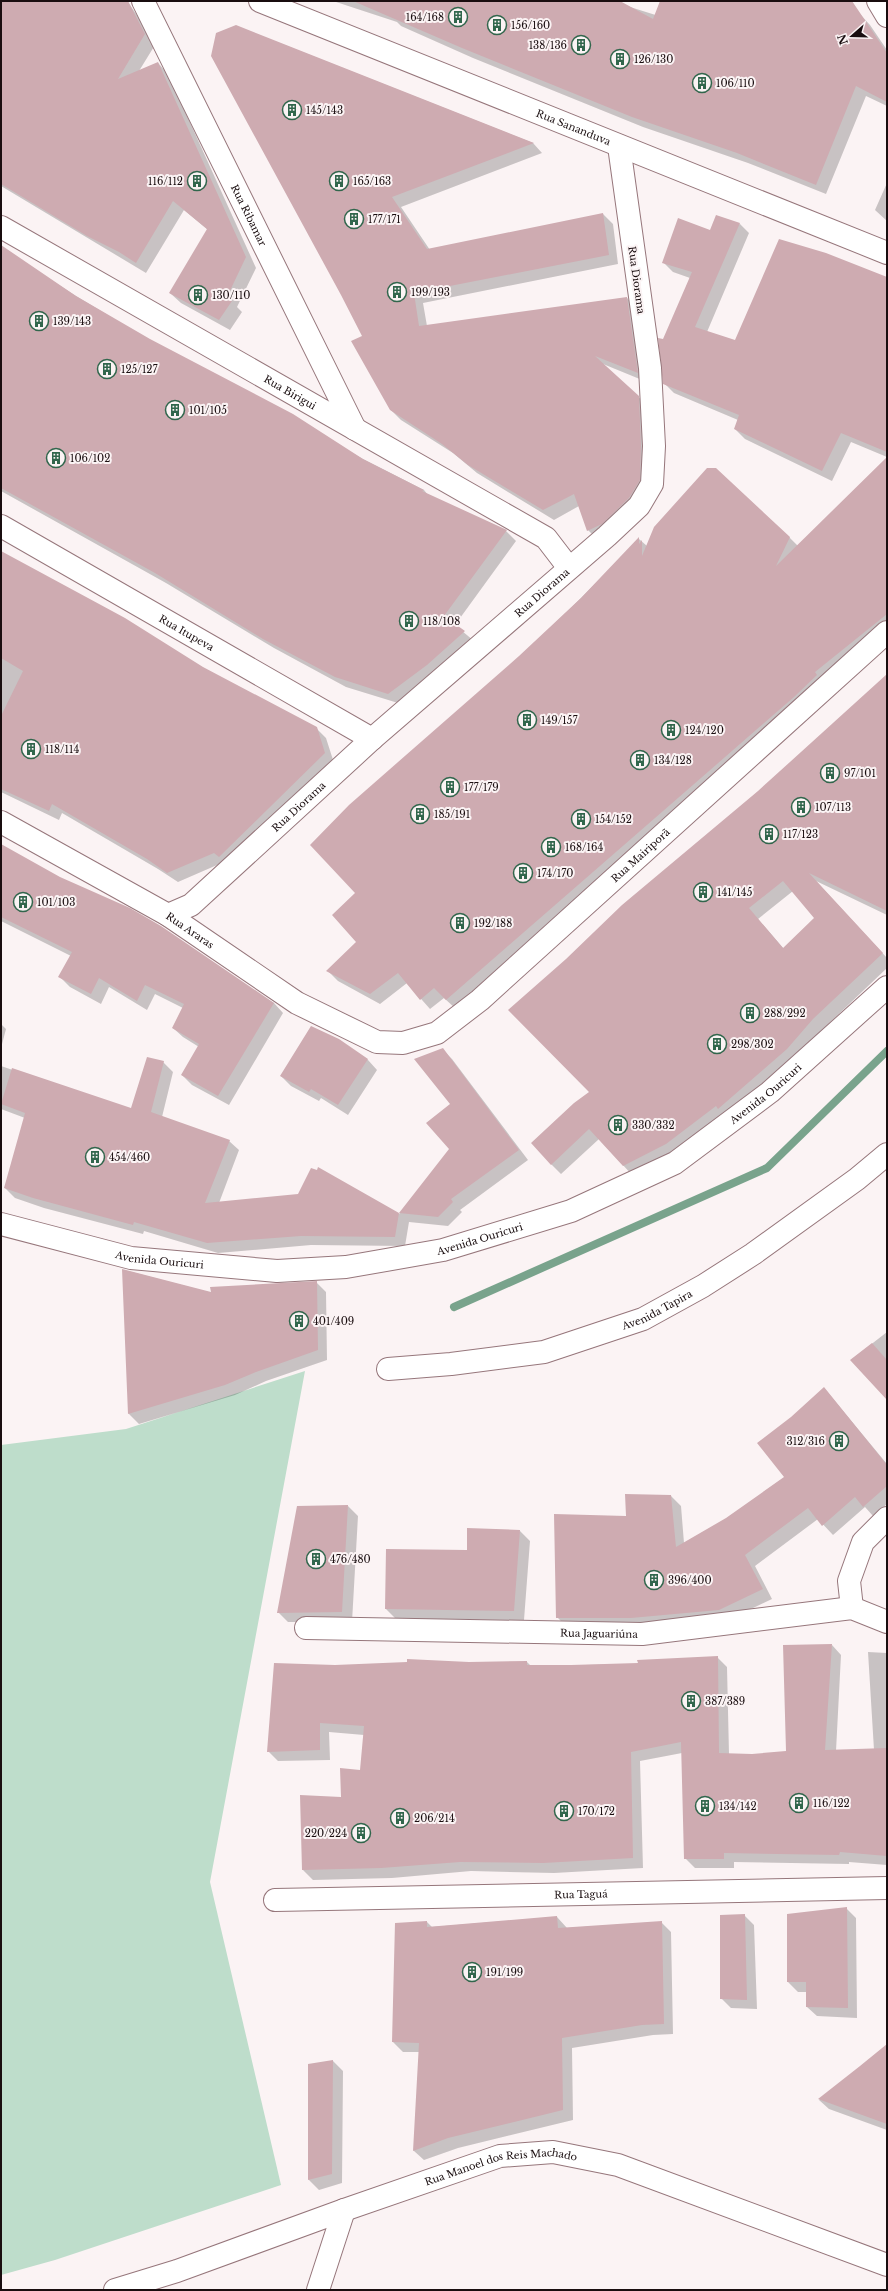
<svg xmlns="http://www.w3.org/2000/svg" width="888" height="2291" font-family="'Libre Baskerville',serif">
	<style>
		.green { fill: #beddcb }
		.shadow { fill: #0003; fill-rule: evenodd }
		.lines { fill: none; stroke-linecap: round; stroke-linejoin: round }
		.stream { stroke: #79a38c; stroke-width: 8 }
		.building { fill: #ceabb1; fill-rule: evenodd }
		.minor-casing { stroke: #96767b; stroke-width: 24 }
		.tertiary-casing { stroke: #96767b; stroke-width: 24 }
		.minor { stroke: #fff; stroke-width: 22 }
		.tertiary { stroke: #fff; stroke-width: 22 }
		.labels { text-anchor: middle; stroke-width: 4; stroke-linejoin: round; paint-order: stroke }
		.poi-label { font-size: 10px; fill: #190d0f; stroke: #fbf3f4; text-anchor: start }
		.street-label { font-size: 10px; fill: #190d0f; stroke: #fbf3f4 }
	</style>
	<rect width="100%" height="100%" fill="#fbf3f4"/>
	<path class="green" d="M305 1371 210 1882 281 2185 55 2260 1 2275V1445L126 1429Z"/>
	<path class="shadow" d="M1 1H127L146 28 155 45 139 71 158 63 168 74 256 268 237 307 242 312 230 330 181 303 170 293 208 230 184 210 146 273 1 186Z
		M333 1H611L732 39 708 1H839L860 14 870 25 887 50V106L866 96 826 194 748 163 643 127 473 58 401 26 397 22Z
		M236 26 533 143 542 153 401 207 430 250 603 214 613 224 618 264 423 303 427 326 627 298 637 308 647 382 603 364 649 407V491L598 540 588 530 579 506 554 520 477 473 453 453 401 420 391 410 363 336Z
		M887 183V221L875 210Z
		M740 224 749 233 707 332 735 341 887 278V457L851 442 832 481 745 439 735 429 738 420 674 393 664 383V341L690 278 673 272 663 262 710 231Z
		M1 248 76 296 149 340 363 459 424 490 428 495 506 531 516 541 455 625 474 641 398 703 346 687 274 648 166 583 1 491Z
		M887 458V631L456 1009 444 998 430 1009 407 983 380 1004 338 981 328 971 357 942V893L520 657 581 598 639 539 647 546 789 537 798 546Z
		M1 552 125 619 203 668 316 728 326 738 334 763 224 862 178 882 158 869 62 813 59 820 1 792Z
		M887 675V915L816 881 887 958V968L823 1029 796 1059 676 1153 633 1176 599 1139 561 1174 551 1164 591 1092 729 818ZM793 891 815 918 784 949 758 919Z
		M1 845 274 1003 283 1013 229 1105 192 1085 182 1075 199 1047 183 1037 173 1028 183 1008 155 994 147 1010 109 987 101 1004 70 987 60 977 71 956 1 921Z
		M1 1024 6 1029 1 1048Z
		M339 1040 368 1060 377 1070 348 1115 321 1098 319 1101 291 1086 281 1076Z
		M442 1049 452 1059 528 1160 460 1210 462 1212 448 1226 409 1222 405 1246 311 1245 218 1253 144 1231 143 1234 44 1208 15 1198 5 1188 25 1118 1 1109V1066L131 1110 163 1062 173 1072 162 1117 229 1141 239 1150 219 1203 299 1195 319 1169 399 1214 450 1149 451 1104Z
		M124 1270 212 1293 316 1282 326 1292 327 1360 266 1381 235 1395 139 1424 129 1414Z
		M887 1332V1398L851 1360Z
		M824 1388 887 1464V1504L873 1516 865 1507 833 1535 818 1519 755 1566 772 1599 728 1620 567 1627 557 1617 627 1517 671 1496 681 1506 684 1543 726 1519 785 1477Z
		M348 1506 358 1516 352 1622H288L278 1612Z
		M520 1531 530 1541 524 1620 396 1619 386 1609 468 1551Z
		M832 1645 841 1655 836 1751 874 1750 868 1652 887 1653V1865L849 1862V1864L734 1862V1868H695L685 1858 682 1753 640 1761 643 1868 554 1873 471 1871 392 1878 313 1880 303 1870 361 1771 364 1735 329 1732 330 1760 278 1761 268 1751 335 1666 527 1662 531 1666 639 1664 717 1657 727 1667 729 1754 752 1755 787 1752Z
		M846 1908 856 1918 857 2018 817 2016 807 2007V1992H798L788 1982V1915Z
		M744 1915 754 1925 757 2009 731 2008 721 1998Z
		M557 1917 567 1928 661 1922 671 1932 673 2034 653 2035 572 2048 573 2120 458 2148 424 2160 414 2151 420 2052H403L393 2042 396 1924 427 1922 432 1927Z
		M887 2045V2130L829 2109 819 2100Z
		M333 2061 343 2071 342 2183 319 2190 309 2180V2065Z"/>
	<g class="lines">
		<path class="stream" d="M454 1307 767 1168 887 1051"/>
	</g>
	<path class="building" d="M1 1H128L145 34 118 79 158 62 246 257 227 297 232 301 219 320 169 293 207 229 173 201 136 263 119 252 87 236 1 184Z
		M353 1H620L653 19 660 1H852L887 53V102L856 86 816 185 737 153 632 117 462 48Z
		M236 25 534 143 392 197 427 249 603 213 609 255 414 293 419 326 627 297 638 373 595 356 639 396 641 446 640 480 629 498 602 524 587 531 574 494 543 510 468 465 442 444 390 410 351 341 362 336 341 295 211 56 216 33Z
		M716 215 740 223 695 327 735 340 779 239 826 253 887 277V452L841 433 822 471 734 429 739 415 663 384 658 338 663 339 692 272 662 263 678 218 710 230Z
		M1 245 76 296 150 339 293 414 363 459 424 490 422 491 507 530 444 616 465 631 427 665 388 694 335 677 263 639 155 573 1 488Z
		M887 457V614L815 672 817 675 794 697 446 1000 434 988 420 1000 398 973 370 994 326 971 356 942 332 915 355 893 310 845 349 805 519 656 581 598 639 537V544L642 540V556L654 527 707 468H716L790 537 776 566Z
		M1 551 125 618 203 667 317 727 325 753 219 857 214 853 167 873 147 859 52 804 49 811 1 789V716L23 671 1 658Z
		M887 674V911L809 873 883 953 813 1019 787 1049 718 1109 716 1106 666 1144 623 1166 589 1129 551 1165 531 1143 574 1103 589 1092 508 1010 566 959 622 905 758 791ZM783 881 814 918 783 948 749 908Z
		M1 844 60 877 130 908 161 926 274 1003 218 1096 181 1075 199 1044 172 1028 184 1004 145 985 137 1001 99 978 91 994 58 977 72 952 1 917Z
		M311 1026 339 1039 368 1059 338 1105 311 1089 309 1092 280 1076Z
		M443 1048 519 1150 451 1199 453 1202 438 1217 399 1213 449 1149 426 1123 450 1104 414 1059Z
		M147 1057 164 1061 151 1112 230 1140 205 1203 298 1194 311 1168 317 1170 318 1167 399 1213 395 1237 301 1236 207 1243 134 1222 133 1225 33 1198 4 1188 25 1113 1 1104 12 1068 131 1108Z
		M122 1269 211 1292 210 1287 317 1281 318 1350 256 1372 225 1385 128 1414Z
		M872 1343 887 1360V1400L850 1360Z
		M824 1387 887 1465V1486L863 1507 855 1497 822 1526 808 1508 745 1555 763 1589 719 1610 631 1618H556L554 1514 626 1516 625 1494 671 1495 676 1547 726 1518 784 1477 757 1443 791 1417Z
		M348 1505 342 1612 277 1613 297 1506Z
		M467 1528 520 1530 514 1611 385 1609 386 1549 467 1550Z
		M832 1644 825 1750 887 1748V1856L840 1852 839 1855 724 1853V1859H684L681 1742 631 1752 633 1858 543 1863 460 1862 381 1868 302 1870 300 1795 341 1797 340 1768 360 1770 364 1726 320 1723V1750L267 1752 274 1663 335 1665 407 1662V1659L469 1662 527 1661V1665H571L638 1663 637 1660 718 1656 719 1753 752 1754 786 1751 783 1645Z
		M847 1907 848 2008 806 2007V1982H787V1914Z
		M745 1914 747 2000 720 1999V1915Z
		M557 1916 558 1928 662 1921 664 2024 642 2025 562 2038 563 2110 448 2138 413 2151 419 2043 392 2042 395 1923 427 1921V1927Z
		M887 2044V2124L818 2099 860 2066Z
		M333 2060 332 2174 308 2180V2064Z"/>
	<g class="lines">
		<g class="minor-casing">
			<g id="minor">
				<path id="s1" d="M143 1 355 429"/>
				<path id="s2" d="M260 1 887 253"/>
				<path d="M878 1 887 16"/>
				<path id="s3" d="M1 227 546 538 569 568"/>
				<path id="s4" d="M1 526 372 739"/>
				<path id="s5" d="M1 822 168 915 297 1003 377 1042 403 1043 437 1033 480 1000 887 632"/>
				<path id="s6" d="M168 915 191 905 372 739 607 536 639 506 652 484 654 446 650 368 619 146"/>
				<path id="s7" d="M1 1224 131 1258 277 1271 346 1267 443 1250 571 1211 675 1163 770 1092 887 987"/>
				<path id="s8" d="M388 1369 451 1364 544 1352 643 1319 703 1286 753 1254 857 1179 887 1154"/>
				<path d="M852 1608 849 1581 863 1542 887 1518"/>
				<path id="s9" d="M306 1628 642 1634 852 1608 887 1622"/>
				<path id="s10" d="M275 1900 887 1888"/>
				<path d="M318 2290 344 2210"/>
			</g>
		</g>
		<g class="tertiary-casing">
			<g id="tertiary">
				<path id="s11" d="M115 2290 177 2271 344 2210 500 2156 553 2152 618 2165 887 2265"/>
			</g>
		</g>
		<use href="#minor" class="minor"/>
		<use href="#tertiary" class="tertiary"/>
	</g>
	<defs>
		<g id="building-ring" transform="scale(1)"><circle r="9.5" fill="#fbf3f4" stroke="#31664c" stroke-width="1.5"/><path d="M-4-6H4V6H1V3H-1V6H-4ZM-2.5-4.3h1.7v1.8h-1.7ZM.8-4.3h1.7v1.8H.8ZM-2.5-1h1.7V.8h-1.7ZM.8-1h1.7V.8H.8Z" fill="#31664c"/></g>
	</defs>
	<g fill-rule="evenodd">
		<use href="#building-ring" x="458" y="17"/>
		<use href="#building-ring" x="497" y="25"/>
		<use href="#building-ring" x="581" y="45"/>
		<use href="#building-ring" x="620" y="59"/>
		<use href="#building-ring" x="702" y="83"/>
		<use href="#building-ring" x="292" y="110"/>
		<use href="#building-ring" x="197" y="181"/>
		<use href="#building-ring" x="339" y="181"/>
		<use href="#building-ring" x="354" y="219"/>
		<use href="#building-ring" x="397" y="292"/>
		<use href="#building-ring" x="198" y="295"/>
		<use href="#building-ring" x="39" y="321"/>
		<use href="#building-ring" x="107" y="369"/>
		<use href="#building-ring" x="175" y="410"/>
		<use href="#building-ring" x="56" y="458"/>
		<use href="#building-ring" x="409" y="621"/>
		<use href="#building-ring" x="527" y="720"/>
		<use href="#building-ring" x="671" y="730"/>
		<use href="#building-ring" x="31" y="749"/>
		<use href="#building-ring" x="640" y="760"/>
		<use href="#building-ring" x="830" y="773"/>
		<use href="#building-ring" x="450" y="787"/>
		<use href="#building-ring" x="801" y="807"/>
		<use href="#building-ring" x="420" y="814"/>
		<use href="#building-ring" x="581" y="819"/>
		<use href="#building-ring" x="769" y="834"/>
		<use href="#building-ring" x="551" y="847"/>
		<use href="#building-ring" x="523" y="873"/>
		<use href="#building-ring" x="703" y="892"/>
		<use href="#building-ring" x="23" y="902"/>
		<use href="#building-ring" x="460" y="923"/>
		<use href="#building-ring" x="750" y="1013"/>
		<use href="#building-ring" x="717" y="1044"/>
		<use href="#building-ring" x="618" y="1125"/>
		<use href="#building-ring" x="95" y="1157"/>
		<use href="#building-ring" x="299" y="1321"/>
		<use href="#building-ring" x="839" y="1441"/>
		<use href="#building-ring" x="316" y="1559"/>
		<use href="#building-ring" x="654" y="1580"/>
		<use href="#building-ring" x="691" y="1701"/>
		<use href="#building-ring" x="799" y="1803"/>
		<use href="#building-ring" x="705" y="1806"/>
		<use href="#building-ring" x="564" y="1811"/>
		<use href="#building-ring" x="400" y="1818"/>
		<use href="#building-ring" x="361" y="1833"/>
		<use href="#building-ring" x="472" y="1972"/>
	</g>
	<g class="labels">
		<g class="poi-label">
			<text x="444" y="21" text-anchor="end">164/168</text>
			<text x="511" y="29">156/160</text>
			<text x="567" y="49" text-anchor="end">138/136</text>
			<text x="634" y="63">126/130</text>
			<text x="716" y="87">106/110</text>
			<text x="306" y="114">145/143</text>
			<text x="183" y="185" text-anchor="end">116/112</text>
			<text x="353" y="185">165/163</text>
			<text x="368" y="223">177/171</text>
			<text x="411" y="296">199/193</text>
			<text x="212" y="299">130/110</text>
			<text x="53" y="325">139/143</text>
			<text x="121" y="373">125/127</text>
			<text x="189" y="414">101/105</text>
			<text x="70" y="462">106/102</text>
			<text x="423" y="625">118/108</text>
			<text x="541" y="724">149/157</text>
			<text x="685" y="734">124/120</text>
			<text x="45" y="753">118/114</text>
			<text x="654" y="764">134/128</text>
			<text x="844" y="777">97/101</text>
			<text x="464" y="791">177/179</text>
			<text x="815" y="811">107/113</text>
			<text x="434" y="818">185/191</text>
			<text x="595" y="823">154/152</text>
			<text x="783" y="838">117/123</text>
			<text x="565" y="851">168/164</text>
			<text x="537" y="877">174/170</text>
			<text x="717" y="896">141/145</text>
			<text x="37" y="906">101/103</text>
			<text x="474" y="927">192/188</text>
			<text x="764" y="1017">288/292</text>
			<text x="731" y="1048">298/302</text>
			<text x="632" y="1129">330/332</text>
			<text x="109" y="1161">454/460</text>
			<text x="313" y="1325">401/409</text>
			<text x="825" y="1445" text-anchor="end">312/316</text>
			<text x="330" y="1563">476/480</text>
			<text x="668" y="1584">396/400</text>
			<text x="705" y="1705">387/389</text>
			<text x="813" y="1807">116/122</text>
			<text x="719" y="1810">134/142</text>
			<text x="578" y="1815">170/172</text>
			<text x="414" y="1822">206/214</text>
			<text x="347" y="1837" text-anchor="end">220/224</text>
			<text x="486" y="1976">191/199</text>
		</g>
		<g class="street-label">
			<text dy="4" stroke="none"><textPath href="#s2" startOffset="338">Rua Sananduva</textPath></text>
			<text dy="4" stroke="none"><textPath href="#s1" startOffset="239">Rua Ribamar</textPath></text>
			<text transform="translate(637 280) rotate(82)" y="4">Rua Diorama</text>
			<text dy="4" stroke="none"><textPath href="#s3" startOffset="333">Rua Birigui</textPath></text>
			<text dy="4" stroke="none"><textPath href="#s6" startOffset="495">Rua Diorama</textPath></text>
			<text dy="4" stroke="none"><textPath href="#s4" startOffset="214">Rua Itupeva</textPath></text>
			<text dy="4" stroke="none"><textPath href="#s6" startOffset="171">Rua Diorama</textPath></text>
			<text dy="4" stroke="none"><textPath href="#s5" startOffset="768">Rua Mairiporã</textPath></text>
			<text dy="4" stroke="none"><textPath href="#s5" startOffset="218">Rua Araras</textPath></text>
			<text dy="4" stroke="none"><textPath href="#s7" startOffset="811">Avenida Ouricuri</textPath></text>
			<text dy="4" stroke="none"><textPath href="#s7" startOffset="487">Avenida Ouricuri</textPath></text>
			<text dy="4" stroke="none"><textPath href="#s7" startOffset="163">Avenida Ouricuri</textPath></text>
			<text dy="4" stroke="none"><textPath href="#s8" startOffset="278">Avenida Tapira</textPath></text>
			<text dy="4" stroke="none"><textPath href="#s9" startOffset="293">Rua Jaguariúna</textPath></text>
			<text dy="4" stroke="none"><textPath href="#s10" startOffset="306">Rua Taguá</textPath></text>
			<text dy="4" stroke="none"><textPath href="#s11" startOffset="407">Rua Manoel dos Reis Machado</textPath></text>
		</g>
	</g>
	<rect width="888" height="2291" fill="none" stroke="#190d0f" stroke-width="4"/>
	<g transform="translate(852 36) rotate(250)" stroke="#fbf3f4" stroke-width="3" paint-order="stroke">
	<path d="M0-3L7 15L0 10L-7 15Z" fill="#190d0f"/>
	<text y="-6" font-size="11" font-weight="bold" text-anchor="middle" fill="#190d0f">N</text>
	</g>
</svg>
